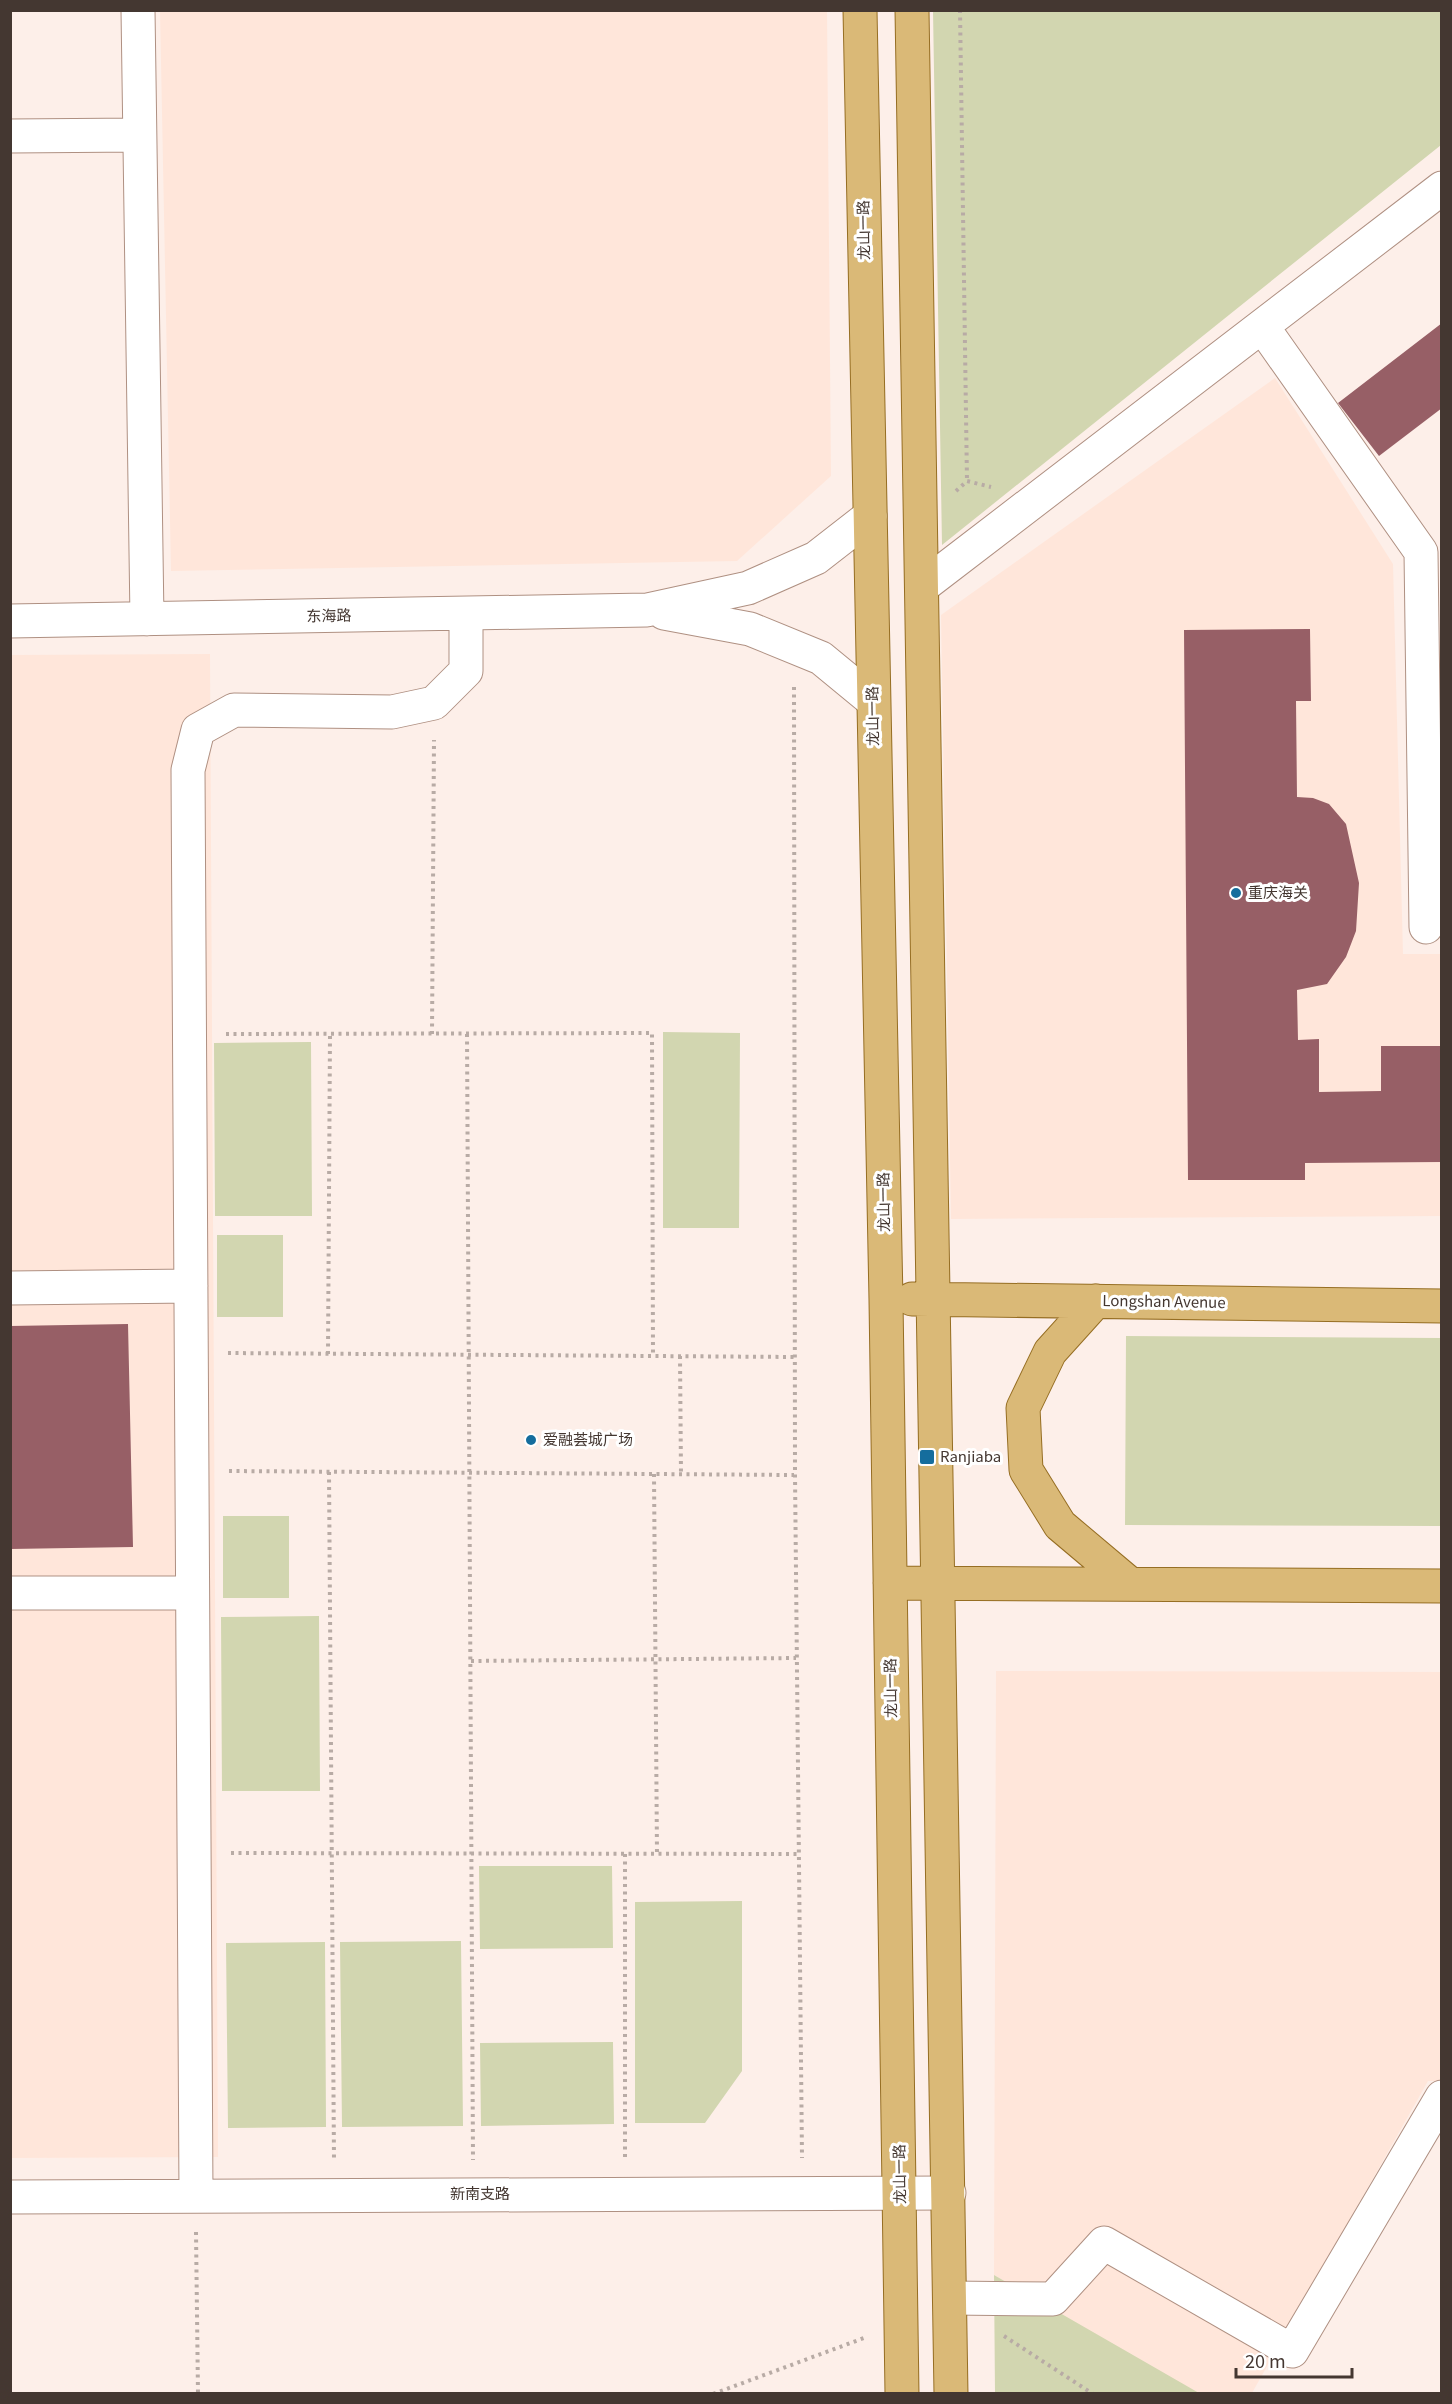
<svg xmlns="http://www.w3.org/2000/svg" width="1452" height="2404" font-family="Georgia,'Noto Sans SC',serif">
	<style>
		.built { fill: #ffe6da }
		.green { fill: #d2d6b0 }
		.building { fill: #975f66 }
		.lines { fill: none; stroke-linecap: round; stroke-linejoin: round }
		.minor-casing { stroke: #af9082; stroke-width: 35 }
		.major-casing { stroke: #966e23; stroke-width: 35 }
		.path { stroke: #b8aba5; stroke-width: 4; stroke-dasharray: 3 4.5; stroke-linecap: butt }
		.minor { stroke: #fff; stroke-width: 33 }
		.major { stroke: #dab977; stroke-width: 33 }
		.poi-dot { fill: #156d9d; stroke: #fff; stroke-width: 2 }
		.labels { text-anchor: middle; stroke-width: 6; stroke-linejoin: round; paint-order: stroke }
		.street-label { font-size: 15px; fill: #443731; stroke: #fff }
		.poi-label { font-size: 15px; fill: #443731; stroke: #fff; text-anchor: start }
	</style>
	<rect width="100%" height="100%" fill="#fdefe9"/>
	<path class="built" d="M160 11H827L831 476 737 561 171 571Z
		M1275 378 1393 564 1403 954H1441V1216L951 1219 941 615Z
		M210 654 218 2157 11 2158 10 655Z
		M996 1671 1441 1672V2081H1428L1252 2393H1195L994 2275Z"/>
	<path class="green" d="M933 11H1442L1441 145 942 545Z
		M663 1032 740 1033 739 1228H663Z
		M311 1042 312 1216H215L214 1043Z
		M217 1235H283V1317H217Z
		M1126 1336 1441 1338V1526L1125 1525Z
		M223 1516H289V1598H223Z
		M319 1616 320 1791H222L221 1617Z
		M479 1866H612L613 1948 480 1949Z
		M742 1901V2071L705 2123H635V1902Z
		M461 1941 463 2126 342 2127 340 1942Z
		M325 1942 326 2127 228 2128 226 1943Z
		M613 2042 614 2124 481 2126 480 2043Z
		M994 2275 1199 2393H995Z"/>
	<path class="building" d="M1442 323V408L1379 456 1338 403Z
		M1310 629 1311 701H1296L1297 797 1313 798 1329 804 1346 824 1359 883 1356 931 1346 957 1327 984 1297 990 1298 1040 1319 1039V1092L1381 1091V1046H1442V1162L1305 1163V1180H1188L1184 630Z
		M128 1324 133 1547 10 1549V1326Z"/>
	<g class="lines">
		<g class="minor-casing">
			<path id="minor" d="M138 10 147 619
				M10 136 139 135
				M1262 326 1421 552 1426 927
				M923 586 1442 188
				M664 613 750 629 821 658 872 700
				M10 621 647 610 748 588 816 558 870 516
				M10 1288 191 1286
				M10 1593H192
				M196 2195 188 770 198 730 234 710 392 712 434 703 466 671V614
				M10 2197 949 2193
				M950 2298 1053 2299 1104 2243 1292 2351 1442 2097"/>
		</g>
		<g class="major-casing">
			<path id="major" d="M860 10 886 1300 902 2394
				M912 10 951 2394
				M912 1299 1442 1306
				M1096 1301 1050 1352 1023 1408 1026 1470 1060 1525 1130 1584
				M890 1583 1442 1586"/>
		</g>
		<path class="path" d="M960 10 967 481
			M956 491 967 481 991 487
			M794 687 795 1475 802 2158
			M226 1034 652 1033 653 1356
			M432 1034 434 740
			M467 1034 473 2160
			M228 1353 794 1357
			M328 1354 330 1034
			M680 1356 681 1474
			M229 1471 794 1475
			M329 1472 334 2161
			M654 1474 657 1854
			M471 1661 796 1658
			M231 1853 799 1854
			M625 1854V2159
			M196 2232 198 2394
			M1004 2336 1093 2394
			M713 2394 864 2338"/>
		<use href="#minor" class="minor"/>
		<use href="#major" class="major"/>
	</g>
	<g class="poi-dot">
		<circle cx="1236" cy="893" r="6"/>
		<circle cx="531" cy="1440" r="6"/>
		<rect x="919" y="1449" width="16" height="16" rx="3"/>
	</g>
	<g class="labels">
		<g class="street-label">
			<text transform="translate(864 230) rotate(-91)" y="5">龙山一路</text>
			<text transform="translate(329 616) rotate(-1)" y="5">东海路</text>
			<text transform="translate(873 716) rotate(-91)" y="5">龙山一路</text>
			<text transform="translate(884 1202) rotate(-91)" y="5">龙山一路</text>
			<text transform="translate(1164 1302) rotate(1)" y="5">Longshan Avenue</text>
			<text transform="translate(891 1688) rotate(-91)" y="5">龙山一路</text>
			<text transform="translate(900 2174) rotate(-91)" y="5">龙山一路</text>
			<text x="480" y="2199">新南支路</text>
		</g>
		<g class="poi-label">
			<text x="1248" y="898">重庆海关</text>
			<text x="543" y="1445">爱融荟城广场</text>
			<text x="940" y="1462">Ranjiaba</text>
		</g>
	</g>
	<rect width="1452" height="2404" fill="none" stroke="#443731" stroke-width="24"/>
	<path d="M1236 2368v9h116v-9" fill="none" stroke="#443731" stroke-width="3"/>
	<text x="1245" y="2368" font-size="18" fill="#443731" stroke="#ffffff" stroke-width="4.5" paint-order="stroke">20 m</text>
</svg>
